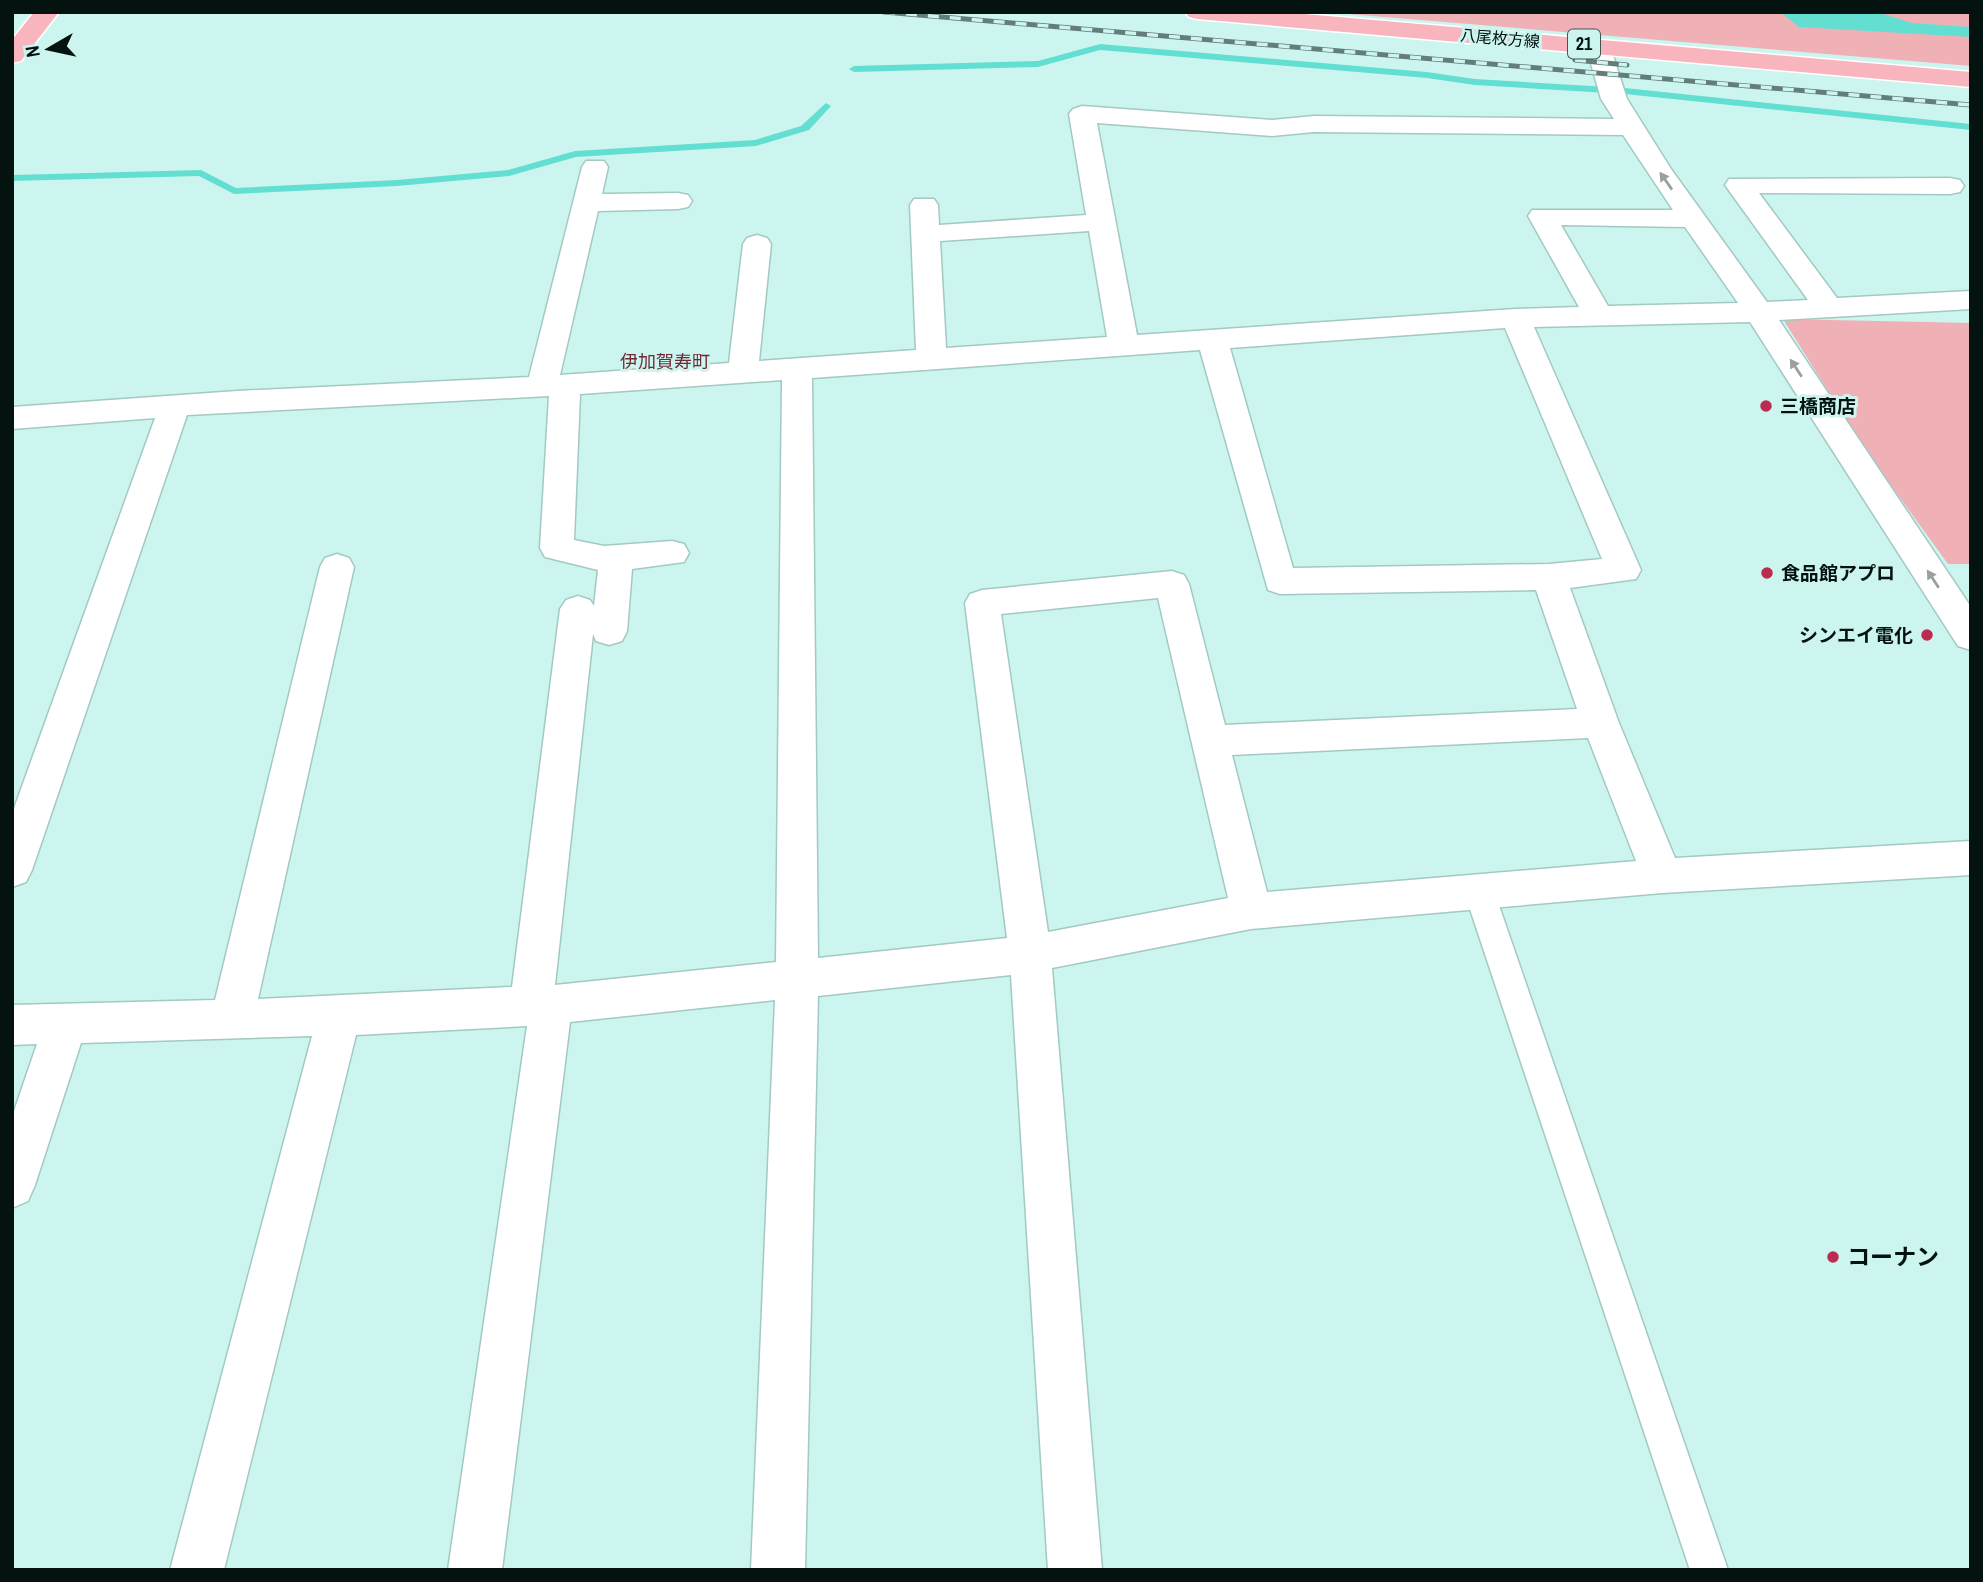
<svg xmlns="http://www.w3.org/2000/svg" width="1983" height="1582" font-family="'Archivo Narrow','Noto Sans JP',sans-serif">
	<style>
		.green { fill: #efb0b6 }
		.water { fill: #63dfd2 }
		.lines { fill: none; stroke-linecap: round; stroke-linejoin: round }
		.stream { fill: #63dfd2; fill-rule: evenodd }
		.service-casing { stroke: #a2c9c3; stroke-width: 3 }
		.minor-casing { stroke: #a2c9c3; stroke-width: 3 }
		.primary-casing { stroke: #fff; stroke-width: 3 }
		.service { fill: #fff; fill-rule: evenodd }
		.minor { fill: #fff; fill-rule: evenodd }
		.primary { fill: #f8b5be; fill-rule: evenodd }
		.rail-casing { stroke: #637d79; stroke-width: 5 }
		.rail { stroke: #cdf5ef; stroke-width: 3.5; stroke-dasharray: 11; stroke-linecap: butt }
		.oneway { fill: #9ba09f }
		.poi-dot { fill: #bc2c4e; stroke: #cdf5ef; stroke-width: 2.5 }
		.labels { text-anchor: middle; stroke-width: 6; stroke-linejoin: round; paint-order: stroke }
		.far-street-label { font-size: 16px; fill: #041210; stroke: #cdf5ef }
		.shield { fill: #cdf5ef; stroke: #405653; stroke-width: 2 }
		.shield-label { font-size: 18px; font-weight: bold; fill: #041210 }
		.far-neighbourhood-label { font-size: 18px; fill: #702a36; stroke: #cdf5ef }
		.poi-label { font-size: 19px; font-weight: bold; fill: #041210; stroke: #cdf5ef; text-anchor: start }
		.near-poi-label { font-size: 23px; font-weight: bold; fill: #041210; stroke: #cdf5ef; text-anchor: start }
	</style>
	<rect width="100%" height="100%" fill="#cdf5ef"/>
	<path class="green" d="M1324 12H1971V66Z
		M1783 319 1971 323V564H1948L1861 444Z"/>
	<path class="water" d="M1780 12H1877L1912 23 1971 27V37L1799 27Z"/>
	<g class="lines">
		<path class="stream" d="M1100 44 1427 72 1475 79 1625 88 1971 124V130L1625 94 1475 85 1427 78 1100 50 1038 67 854 72 849 69 854 66 1038 61Z
			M826 103 831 106 809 130 756 146 576 157 509 176 397 186 234 194 199 176 12 181V175L201 170 236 188 397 180 508 170 575 151 755 140 801 126Z"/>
		<g class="service-casing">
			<path id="service" d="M1479 878 1489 882 1494 891 1728 1570H1690L1464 891 1469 882Z"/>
		</g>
		<g class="minor-casing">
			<path id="minor" d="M1598 39 1607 41 1610 46 1627 99 1671 169 1767 302 1808 300 1725 185 1729 179 1950 178 1960 180 1964 186 1960 192 1950 194 1759 193 1837 298 1971 291V309L1779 320 1971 607V650L1958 646 1750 322 1534 327 1641 570 1636 579 1570 588 1619 723 1675 858 1971 841V875L1662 893 1251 929 1052 968 1102 1570H1048L1011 975 818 996 805 1570H751L775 1000 570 1022 502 1570H448L527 1026 356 1035 224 1570H170L312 1036 81 1043 35 1185 28 1201 12 1208V1117L37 1044 12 1045V1005L215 1000 320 567 325 558 337 554 349 558 354 567 258 999 512 987 560 609 566 600 578 596 590 600 594 606 598 570 545 557 540 548 549 396 187 415 32 870 26 882 12 887V814L155 418 12 429V407L237 391 529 377 582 167 586 161H604L608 167 602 194 678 193 688 195 692 201 688 207 678 209 598 211 560 375 729 363 743 244 747 238 757 235 767 238 771 244 759 361 916 350 910 205 914 199H934L938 205 939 225 1086 215 1069 114 1073 109 1082 106 1272 120 1314 116 1614 119 1601 99 1586 46 1589 41ZM1097 123 1272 136 1314 132 1623 135 1673 210H1532L1528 216 1579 307 1515 309 1137 335ZM1561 225 1685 227 1738 303 1608 306ZM1089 231 1107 337 946 348 940 241ZM1505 328 1602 559 1549 564 1293 568 1230 348ZM1200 350 1268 590 1280 594 1536 590 1577 709 1225 725 1189 584 1184 575 1172 571 982 590 970 594 965 603 1007 938 818 958 812 378ZM782 380 776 962 555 985 593 634 596 641 609 645 622 641 627 631 632 569 684 562 689 553 684 544 672 541 604 546 574 540 580 394ZM1158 598 1228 898 1048 932 1001 614ZM1588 738 1636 861 1267 892 1232 755Z"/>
		</g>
		<g class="primary-casing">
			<path id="primary" d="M34 12H59L21 61 12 63V40Z
				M1185 12H1281L1971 72V87L1197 19 1189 17Z"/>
		</g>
		<use href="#service" class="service"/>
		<use href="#minor" class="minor"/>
		<use href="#primary" class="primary"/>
		<g class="rail-casing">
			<path id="rail" d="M884 12 1971 105
				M1575 60 1627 65"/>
		</g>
		<use href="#rail" class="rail"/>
	</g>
	<defs><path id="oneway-solid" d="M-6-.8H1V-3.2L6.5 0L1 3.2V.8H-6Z" transform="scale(1.75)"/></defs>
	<g class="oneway">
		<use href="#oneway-solid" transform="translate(1666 181) rotate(-125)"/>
		<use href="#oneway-solid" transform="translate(1796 368) rotate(-123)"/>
		<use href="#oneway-solid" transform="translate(1933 579) rotate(-123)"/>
	</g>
	<g class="poi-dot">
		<circle cx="1766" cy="406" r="7"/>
		<circle cx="1767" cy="573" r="7"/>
		<circle cx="1927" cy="635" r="7"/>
		<circle cx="1833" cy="1257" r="7"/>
	</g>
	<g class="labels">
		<g class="far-street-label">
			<text transform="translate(1500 38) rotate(5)" y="6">八尾枚方線</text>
		</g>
		<rect class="shield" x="1568" y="29.5" width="32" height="29" rx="5"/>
		<g class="shield-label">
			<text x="1584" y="50">21</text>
		</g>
		<g class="far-neighbourhood-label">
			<text x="665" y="368">伊加賀寿町</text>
		</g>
		<g class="poi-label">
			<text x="1780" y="413">三橋商店</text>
			<text x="1781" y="580">食品館アプロ</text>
			<text x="1913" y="642" text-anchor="end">シンエイ電化</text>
		</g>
		<g class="near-poi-label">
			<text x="1847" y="1265">コーナン</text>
		</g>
	</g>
	<rect width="1983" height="1582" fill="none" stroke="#041210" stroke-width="28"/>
	<g transform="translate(49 49) rotate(261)" stroke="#cdf5ef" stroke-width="5" paint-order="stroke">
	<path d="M0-5L12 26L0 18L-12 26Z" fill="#041210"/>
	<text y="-10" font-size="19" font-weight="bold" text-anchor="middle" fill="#041210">N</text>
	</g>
</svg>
